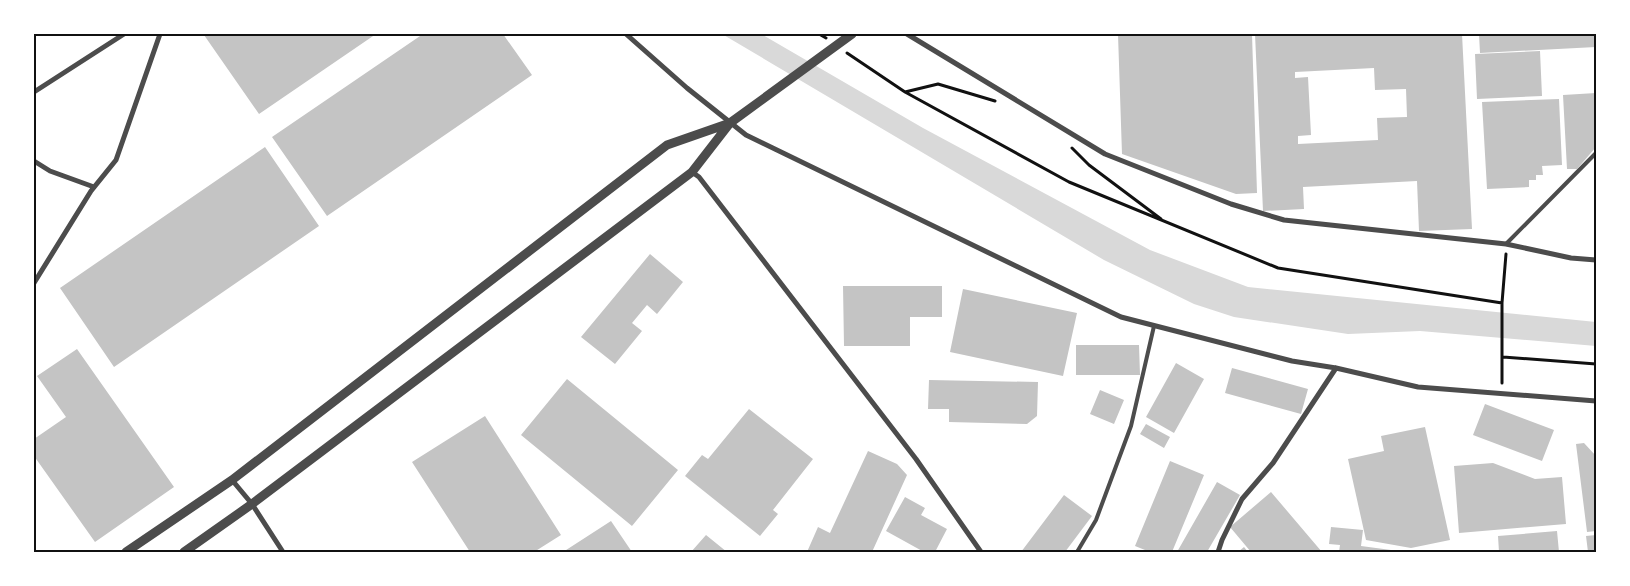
<svg xmlns="http://www.w3.org/2000/svg" width="1630" height="586" font-family="'Public Sans',sans-serif">
	<style>
		.water { fill: #d9d9d9 }
		.building { fill: #c4c4c4; fill-rule: evenodd }
		.lines { fill: none; stroke-linecap: round; stroke-linejoin: round }
		.path { stroke: #111; stroke-width: 3 }
		.service { stroke: #4c4c4c; stroke-width: 4 }
		.minor { stroke: #4c4c4c; stroke-width: 5 }
		.tertiary { stroke: #4c4c4c; stroke-width: 9 }
		.neatline { fill: none; stroke: #111; stroke-width: 2 }
	</style>
	<rect width="100%" height="100%" fill="#fff"/>
	<path class="water" d="M722 34H761L923 128 1150 250 1248 287 1596 322V346L1420 331 1348 334 1234 317 1194 304 1104 260Z"/>
	<path class="building" d="M207 34H376L259 114 204 35Z
		M423 34H503L532 75 327 216 272 137Z
		M1118 34H1252L1257 193 1236 194 1122 154Z
		M1255 34H1462L1472 229 1419 231 1417 181 1303 187 1304 209 1263 211ZM1374 68 1375 90 1406 89 1407 117 1377 118 1378 140 1298 144V136L1311 135 1308 77 1295 78V72Z
		M1479 34H1596V47L1480 53Z
		M1540 51 1542 96 1477 99 1475 54Z
		M1596 93V147L1577 169H1567L1563 95Z
		M1559 99 1562 165 1542 166 1543 175H1536V180H1529V187L1487 189 1482 102Z
		M265 147 319 226 114 367 60 288Z
		M650 254 683 282 657 314 647 305 632 323 642 331 615 364 581 337Z
		M843 286H942V317H910V346H844Z
		M963 289 1077 313 1063 376 950 352Z
		M1076 345H1139L1140 375H1076Z
		M77 349 174 487 95 542 34 456V439L66 417 37 376Z
		M1176 363 1204 379 1174 433 1146 417Z
		M1232 368 1308 389 1301 414 1225 393Z
		M567 379 678 470 632 526 521 435Z
		M929 380 1038 382 1037 416 1027 424 949 422V409H928Z
		M1100 390 1124 400 1114 424 1090 414Z
		M1485 404 1554 430 1542 461 1473 435Z
		M749 409 813 459 773 510 778 514 760 536 685 476 702 455 708 459Z
		M485 416 561 535 534 552H470L412 462Z
		M1146 424 1170 437 1164 448 1140 434Z
		M1425 427 1450 540 1411 548 1366 540 1348 459 1384 451 1381 436Z
		M1584 443 1596 456V531L1587 532 1576 444Z
		M868 451 897 464 907 475 872 552H807L818 527 830 533Z
		M1170 461 1204 475 1172 552H1150L1135 546Z
		M1493 463 1535 479 1562 477 1566 524 1459 533 1454 466Z
		M1217 482 1240 495 1207 552H1177Z
		M1271 492 1322 552H1262L1260 550 1251 552 1230 527Z
		M1064 495 1092 516 1065 552H1021Z
		M905 497 925 508 921 515 947 529 935 552H924L886 531Z
		M611 521 632 552H563Z
		M1331 527 1363 530 1361 546 1406 552H1339L1340 545 1329 544Z
		M1557 531 1559 552H1499L1498 536Z
		M706 535 727 552H691Z
		M1596 535V552H1588L1586 536Z
		M1244 547 1248 552H1238Z
		M1418 550 1433 551V552H1418Z"/>
	<g class="lines">
		<path class="path" d="M819 34 826 38
			M847 53 905 92 1069 182 1278 268 1502 303
			M905 92 938 84 995 101
			M1072 148 1089 165 1161 219
			M1503 357 1596 364
			M1502 383V303L1506 254"/>
		<path class="service" d="M1506 244 1596 153
			M1077 552 1096 520 1131 426 1154 326"/>
		<path class="minor" d="M626 34 687 88 746 135 1121 317 1292 361 1336 368 1418 387 1596 401
			M907 34 1105 154 1231 204 1284 220 1506 244 1571 258 1596 260
			M34 92 124 34
			M34 161 50 171 94 187
			M692 172 699 177 916 459 981 552
			M34 283 91 191 116 160 160 34
			M232 480 252 504 283 552
			M1218 552 1222 540 1242 499 1273 463 1336 368"/>
		<path class="tertiary" d="M126 552 232 480 667 145 730 123
			M184 552 252 504 692 172 730 123 852 34"/>
	</g>
	<rect width="1630" height="586" fill="none" stroke="#ffffff" stroke-width="70"/>
	<rect x="35" y="35" width="1560" height="516" class="neatline"/>
</svg>
